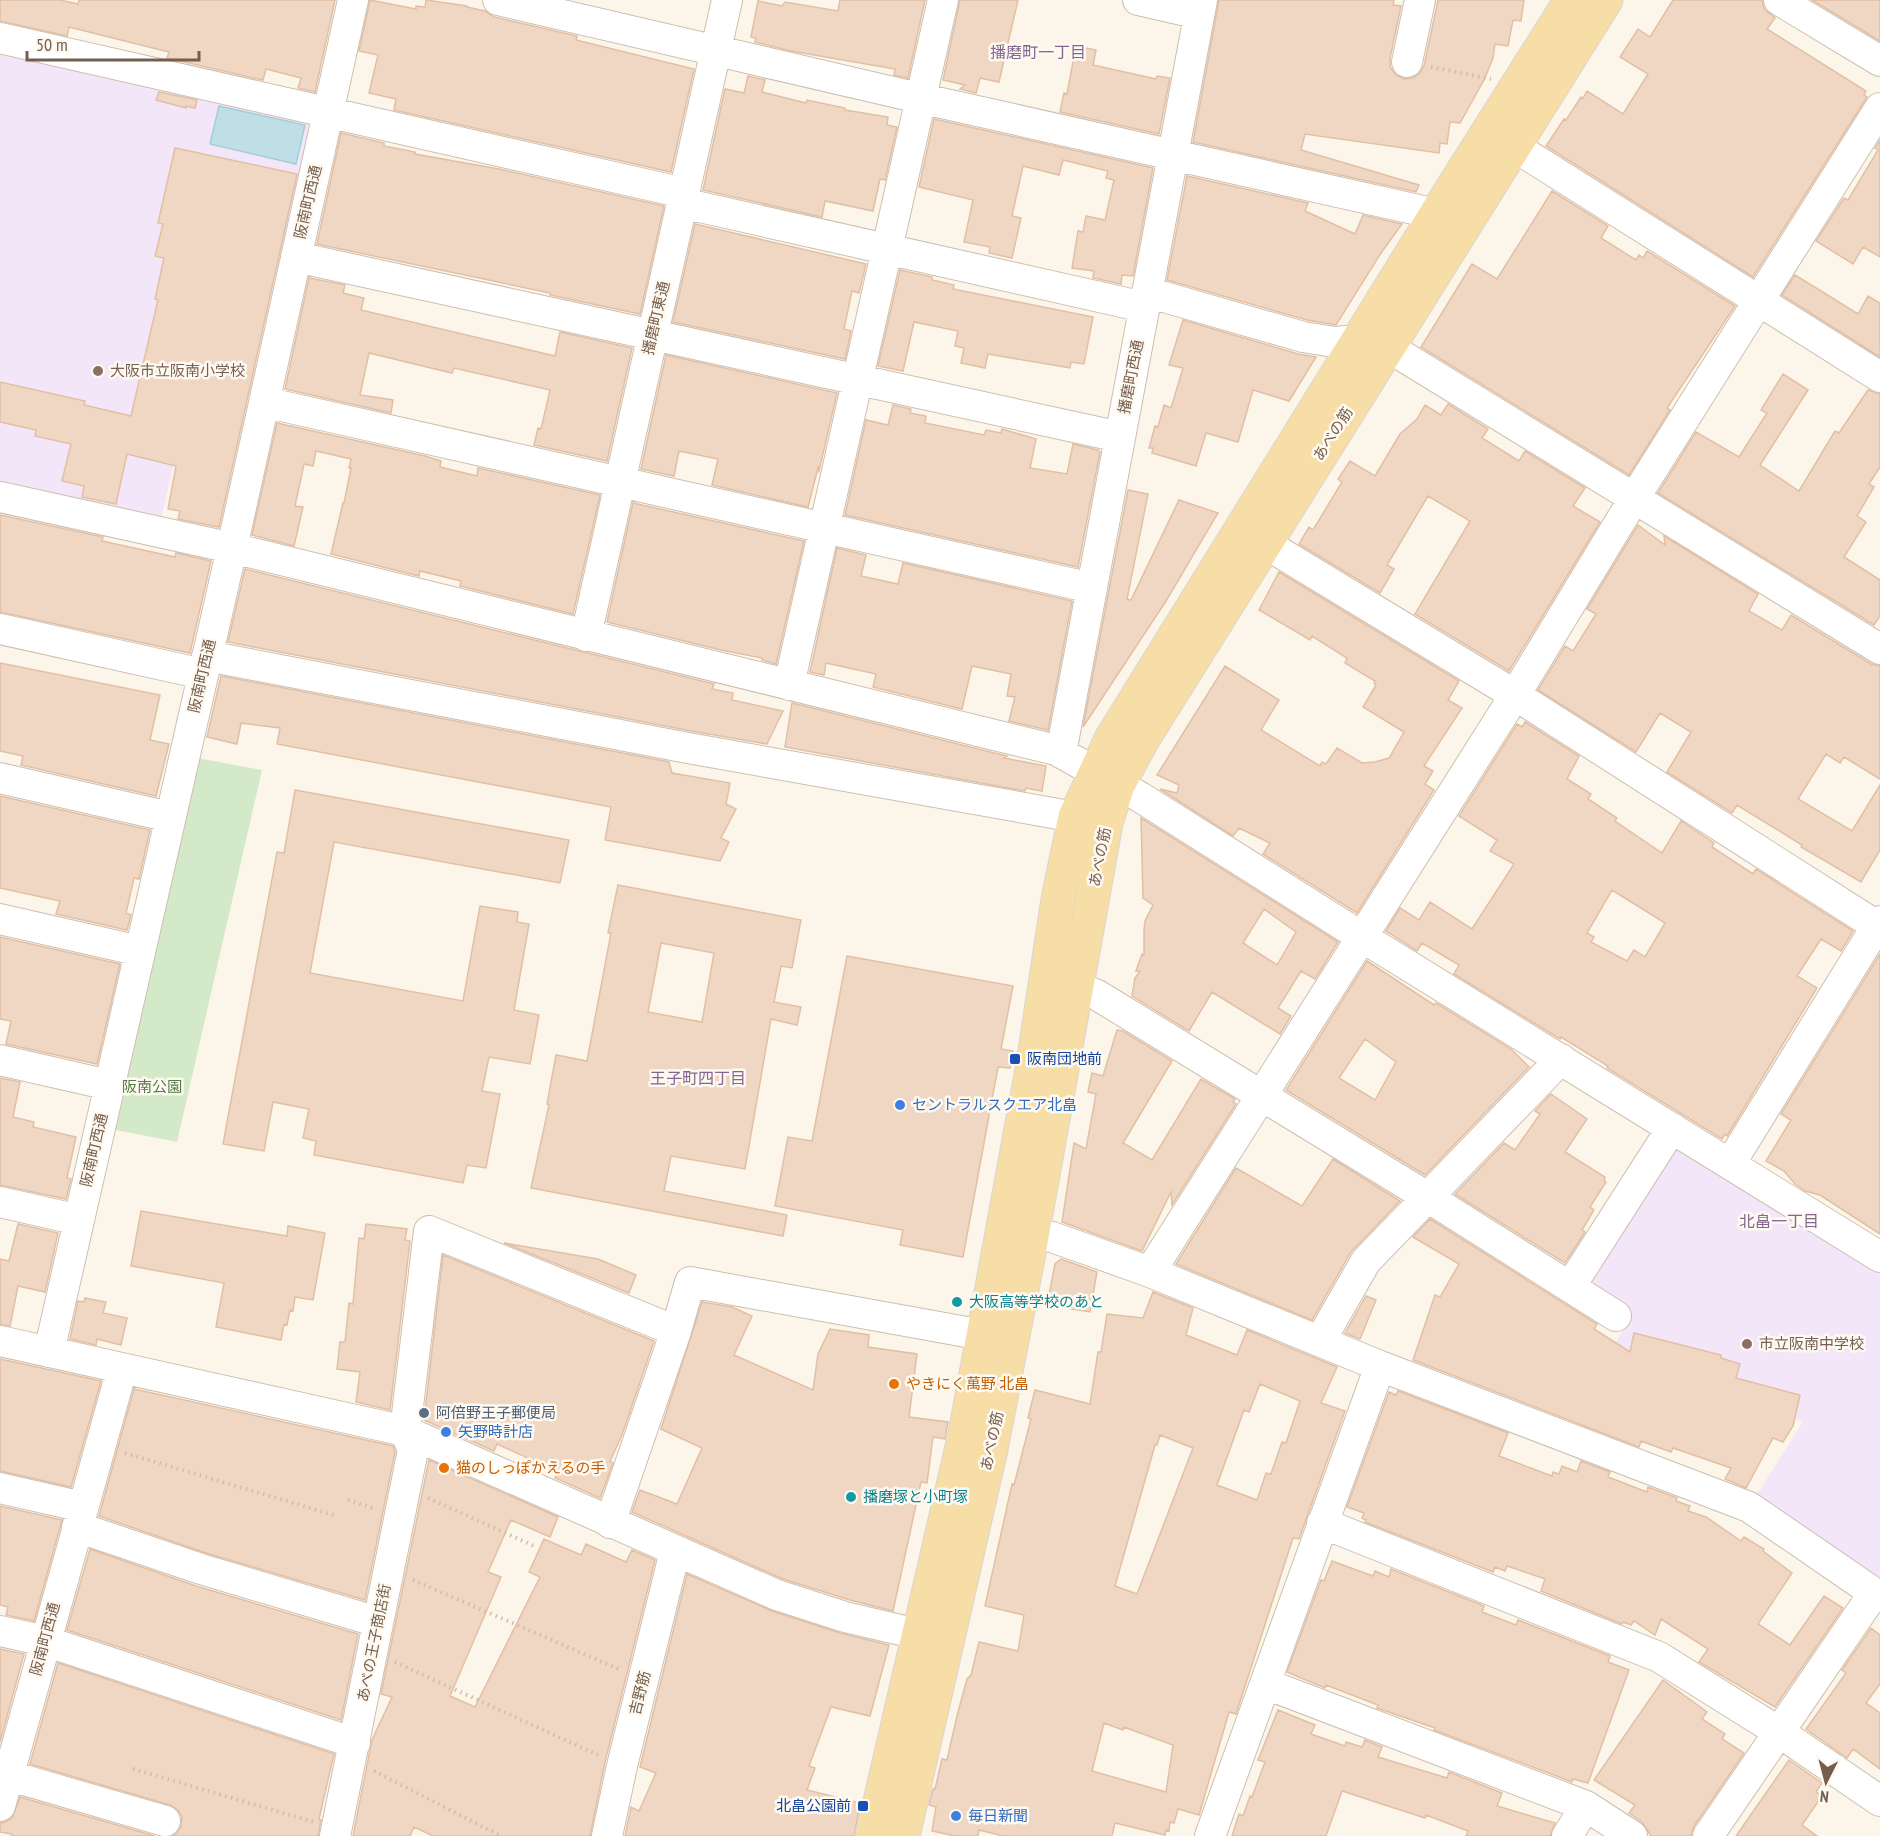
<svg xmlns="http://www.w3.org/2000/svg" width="1880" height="1836" font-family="'PT Sans Narrow','Noto Sans JP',sans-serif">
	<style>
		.education { fill: #f3e6f8 }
		.green { fill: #d4e9c8 }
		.water { fill: #bfdee5; stroke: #a5cdd7; stroke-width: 1.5 }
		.building { fill: #f0d7c3; stroke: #e2bfa4; stroke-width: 1.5; fill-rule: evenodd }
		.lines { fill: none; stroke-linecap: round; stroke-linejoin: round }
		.minor-casing { stroke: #cebeb0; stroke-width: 32 }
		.major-casing { stroke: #dbd5d1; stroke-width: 35 }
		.path { stroke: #d6baa5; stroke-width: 4; stroke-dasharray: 1.5 4.5; stroke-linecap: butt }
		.minor { stroke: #fff; stroke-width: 30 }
		.major { stroke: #f7dda6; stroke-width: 33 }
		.education-dot { fill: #8d6e63; stroke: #fefaf1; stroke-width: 2 }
		.transit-dot { fill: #1a4fb4; stroke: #fefaf1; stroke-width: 2 }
		.shop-dot { fill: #3f7fe0; stroke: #fefaf1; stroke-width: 2 }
		.culture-dot { fill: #0f9aa8; stroke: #fefaf1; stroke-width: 2 }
		.food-dot { fill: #e8710a; stroke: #fefaf1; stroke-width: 2 }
		.service-dot { fill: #5c6f8a; stroke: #fefaf1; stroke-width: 2 }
		.labels { text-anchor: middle; stroke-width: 5; stroke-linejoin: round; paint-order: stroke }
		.street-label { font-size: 15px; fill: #765e4e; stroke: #fefaf1 }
		.education-label { font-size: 15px; fill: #785e54; stroke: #fefaf1; text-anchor: start }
		.transit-label { font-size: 15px; fill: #164399; stroke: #fefaf1; text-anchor: start }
		.park-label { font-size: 15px; fill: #547b46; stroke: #fefaf1 }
		.shop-label { font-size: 15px; fill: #366cbe; stroke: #fefaf1; text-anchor: start }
		.culture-label { font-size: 15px; fill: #0d838f; stroke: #fefaf1; text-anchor: start }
		.food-label { font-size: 15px; fill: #c56008; stroke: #fefaf1; text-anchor: start }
		.service-label { font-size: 15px; fill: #4e5e75; stroke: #fefaf1; text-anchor: start }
		.neighbourhood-label { font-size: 16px; fill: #856691; stroke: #fefaf1 }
	</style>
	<rect width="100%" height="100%" fill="#fcf6ea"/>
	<path class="education" d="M0 49 311 116 317 128 286 260 224 247 161 519 0 481Z
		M1673 1146 1880 1274V1577L1756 1496 1803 1421 1599 1372 1631 1316 1585 1286Z"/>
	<path class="green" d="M192 757 262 770 177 1142 106 1128Z"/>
	<path class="water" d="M219 106 305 125 296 164 210 144Z"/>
	<path class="building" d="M0 0H60L78 4 79 0H335L315 92 298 88 301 78 266 69 263 80 167 58 169 52 69 27 67 36 0 21Z
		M370 0 416 9V6L425 7 426 0 467 6V7L485 11 494 17 577 36 576 40 694 69 671 172 394 110 396 99 369 93 378 55 359 51Z
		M840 0H925L908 78 894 75 895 69 791 51 755 42 756 38 751 37 758 1 782 6 785 2 838 11Z
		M960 0H1018L999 82 980 78 976 93 960 89 965 85 943 80Z
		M1219 0H1394L1393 5 1401 6 1390 58V67L1396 75 1404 79 1413 78 1420 73 1424 66 1438 0H1524L1521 21 1513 20 1508 46 1495 44 1493 58 1484 80 1460 123 1450 122 1447 144 1440 143 1439 153 1305 134 1301 150 1419 185 1416 192 1193 142Z
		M1673 0H1762L1764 9 1775 18 1767 29 1866 91 1864 95 1867 97 1753 277 1546 146 1564 119 1566 120 1581 97 1583 98 1587 91 1623 114 1648 74 1620 57 1638 29 1650 37Z
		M1812 0H1880V41Z
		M1076 46 1096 50 1093 65 1156 79 1157 76 1170 78 1159 134 1060 112 1064 93 1067 94Z
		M748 76 765 80 762 92 806 103 807 100 845 108V110L888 117 887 125 897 127 885 180 880 179 873 211 825 201 822 217 703 190 725 89 744 93Z
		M159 92 197 100 195 108 186 106V108L156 100Z
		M934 119 1153 168 1133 276 1122 275 1121 284 1093 278 1094 271 1072 268 1078 231 1083 232 1086 216 1105 220 1114 180 1106 178 1108 171 1063 160 1059 175 1023 166 1012 216 1021 218 1012 258 989 253 990 247 964 242 973 200 919 187Z
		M341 133 384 143V146L415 152V154L499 169 664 206 640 314 550 295V293L317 244Z
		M1880 140V257L1863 247 1853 264 1816 241 1844 198 1848 200 1878 150 1875 148Z
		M175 148 297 174 219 527 178 519 180 511 168 509 176 466 127 454 116 504 82 497 84 486 62 481 71 444 35 436 36 430 0 422V382L85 401 84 405 131 416 158 300 155 299 164 258 155 256 163 224 158 223Z
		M1187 176 1308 203 1305 211 1355 234 1363 215 1402 224 1381 253 1336 325 1307 320 1167 280Z
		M1552 191 1608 226 1601 238 1636 260 1639 255 1643 258 1647 251 1735 306 1667 408 1670 410 1629 475 1421 347 1472 264 1497 279Z
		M695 224 866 264 859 293 852 291 844 329 851 331 845 359 673 322Z
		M900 270 932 277V280L954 285 953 289 1093 317 1084 364 1071 362 1070 368 988 354 985 368 961 363 964 348 955 346 958 331 914 322 903 371 878 366Z
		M1795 275 1858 314 1868 296 1880 303V357L1782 295Z
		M309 278 345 285 343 293 364 298 361 310 555 356 560 332 632 348 607 461 534 445 538 428 541 429 550 390 454 368 452 373 369 353 360 395 393 400 391 413 285 389Z
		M1183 320 1298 354 1316 357 1289 401 1253 390 1238 442 1206 433 1196 466 1152 453 1153 448H1149L1155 426 1158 427 1164 405 1171 408 1183 368 1169 365Z
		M666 355 837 393 819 471 818 468 808 507 712 485 718 459 679 451 674 476 641 469Z
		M1783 374 1808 390 1760 465 1799 491 1835 431 1839 433 1868 390 1880 394V467L1869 484 1874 487 1857 516 1866 522 1844 557 1880 580V616L1874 625 1658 493 1696 432 1739 457 1767 413 1761 410Z
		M1448 404 1488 429 1482 438 1519 461 1525 451 1585 488 1573 506 1600 522 1509 671 1415 614 1470 521 1428 496 1387 565 1394 569 1380 593 1299 544 1309 527 1313 530 1342 482 1338 479 1350 461 1375 476 1400 434 1417 419 1425 405 1441 415Z
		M893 405 911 409 910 413 926 416 925 423 984 435 986 430 1001 433 1002 429 1036 439 1030 468 1067 474 1073 444 1098 450 1100 452 1078 567 845 515 866 420 888 425Z
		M277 423 425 456 441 461 440 467 477 476 478 468 600 495 573 614 460 586 461 581 453 579 420 571 419 576 331 554 343 503H344L351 468H349L351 459 316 451 313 466 304 464 295 506 303 507 294 546 252 535Z
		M1128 490 1148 494 1127 599 1131 600 1179 500 1218 513 1166 601 1083 727Z
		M633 503 804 541 776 664 762 660V658L721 650 607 622Z
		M0 515 103 537 102 541 175 557 176 553 211 561 190 653 0 612Z
		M1638 525 1665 545 1664 536 1758 594 1749 611 1782 630 1791 615 1871 664 1880 666V779L1844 757 1840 763 1826 754 1798 799 1852 831 1880 785V850L1861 882 1801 847 1802 845 1737 805 1732 813 1667 772 1691 732 1660 713 1636 752 1538 690 1565 646 1573 651 1596 614 1587 609Z
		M837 548 866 555 861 576 898 584 903 563 1072 601 1048 730 1009 721 1015 697 1007 696 1011 674 972 666 962 709 873 687 876 674 826 663 824 675 810 672Z
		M245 569 714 684 712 689 733 693 732 700 783 711 767 744 691 731 228 642Z
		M1279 572 1459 681 1448 700 1462 708 1424 766 1433 771 1425 784 1434 790 1357 913 1263 854 1270 843 1239 828 1233 836 1160 789 1177 793 1179 785 1157 775 1225 666 1279 700 1261 730 1320 766 1322 762 1326 764 1337 748 1362 763 1375 762 1389 758 1404 732 1363 707 1376 685 1374 683 1375 681 1345 663 1347 658 1312 636 1310 640 1259 610Z
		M0 663 160 695 150 740 169 744 156 796 21 765 23 756 0 751Z
		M221 676 669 762 672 773 730 783 726 804 736 809 721 838 729 842 720 861 605 840 611 807 277 744 280 728 241 723 237 744 207 737Z
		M792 703 1007 756 1004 758 1046 766 1042 791 1026 788 1025 791 785 747Z
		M1525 722 1579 756 1567 779 1591 794 1588 799 1617 818 1615 821 1662 853 1681 821 1714 843 1712 847 1753 874 1756 869 1853 931 1841 951 1821 939 1797 976 1817 988 1735 1123 1727 1136 1725 1134 1722 1139 1607 1068 1608 1066 1561 1037 1560 1039 1454 974 1459 965 1422 943 1417 951 1386 931 1400 908 1419 920 1430 902 1472 929 1514 864 1490 851 1497 840 1459 816 1517 724 1522 727ZM1612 890 1665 923 1645 957 1634 950 1627 961 1591 942 1594 937 1587 933Z
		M295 790 569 840 560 883 334 842 310 973 463 1001 480 906 518 912 517 922 529 924 514 1010 539 1015 530 1064 489 1057 482 1091 500 1094 486 1168 467 1165 463 1183 314 1155 316 1141 303 1138 309 1109 273 1102 264 1151 223 1144 277 852 284 853Z
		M0 796 150 830 139 879 134 878 126 913 131 915 127 930 56 914 60 901 0 888Z
		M1141 818 1338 942 1315 979 1301 971 1278 1008 1291 1016 1280 1034 1212 992 1189 1031 1132 996 1135 978 1140 971H1136L1142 954 1144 955V930L1145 921 1153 905 1143 898ZM1264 909 1296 932 1277 965 1243 943Z
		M618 885 801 920 792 968 781 966 774 1002 801 1007 797 1025 771 1019 745 1169 671 1156 664 1191 787 1215 783 1236 531 1188 549 1105 547 1104 556 1055 587 1061 611 933H608ZM661 943 714 953 702 1022 648 1012Z
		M0 937 120 964 97 1064 6 1044 11 1021 0 1019Z
		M1880 954V1234L1820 1195 1805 1191 1795 1184 1784 1171 1766 1161 1791 1120 1781 1114Z
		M847 956 1013 986 1001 1049 1013 1051 1010 1068 998 1067 963 1257 900 1245 903 1230 775 1206 788 1137 812 1141Z
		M1367 961 1434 1005 1436 1003 1511 1049 1529 1067 1425 1175 1286 1090ZM1365 1039 1396 1062 1375 1100 1339 1078Z
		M1117 1030 1123 1031 1172 1061 1123 1143 1152 1160 1201 1079 1235 1099 1233 1102 1236 1104 1172 1205 1171 1192 1142 1251 1062 1222 1074 1143 1086 1149 1096 1094 1088 1092 1092 1073 1103 1076Z
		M0 1078 20 1082 13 1117 34 1122 33 1127 76 1137 67 1178 71 1179 66 1199 0 1185Z
		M1551 1094 1587 1119 1565 1152 1605 1177 1604 1180 1606 1182 1590 1207 1594 1210 1582 1230 1585 1232 1565 1263 1455 1194 1504 1143 1515 1150 1540 1114 1535 1111Z
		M1333 1159 1400 1201 1351 1252 1312 1320 1176 1264 1236 1168 1302 1206Z
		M141 1211 287 1236 288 1226 325 1233 313 1300 295 1297 293 1311 290 1310 287 1325 284 1324 281 1340 216 1327 224 1283 131 1266Z
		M1430 1219 1597 1324 1594 1329 1630 1352 1634 1333 1721 1355V1358L1740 1364 1736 1378 1800 1395 1793 1426 1783 1442 1773 1438 1746 1488 1725 1479 1731 1468 1673 1448 1671 1452 1641 1441 1639 1447 1413 1360 1435 1295 1440 1297 1459 1264 1413 1237Z
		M18 1224 58 1233 45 1292 18 1286 10 1326 0 1324V1259L9 1261Z
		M366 1224 407 1229 405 1240 410 1241 390 1410 356 1402 360 1372 337 1369 340 1342H345L349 1303 353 1304 359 1238 364 1239Z
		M504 1243 598 1259 636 1275 629 1293Z
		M443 1255 654 1341 622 1435 610 1461 613 1463 600 1498 555 1478 558 1472 497 1444 494 1451 424 1420Z
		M1061 1259 1097 1272 1090 1312 1047 1305 1055 1264Z
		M1153 1292 1193 1308 1186 1335 1237 1355 1247 1330 1337 1367 1321 1403 1345 1411 1299 1539 1293 1538 1236 1714 1229 1712 1199 1815 1178 1809 1174 1823 1170 1822 1169 1831 1166 1830 1165 1835 1115 1823 1112 1836H1003L979 1830 978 1836H955L932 1831 936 1807 929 1805 933 1789H935L942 1759 947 1760 957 1716 967 1679 971 1675 979 1642 1018 1651 1024 1615 985 1606 1012 1484 1014 1485 1031 1419 1028 1418 1035 1390 1090 1404 1098 1352H1101L1107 1314 1143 1318ZM1260 1384 1300 1401 1286 1443 1282 1442 1271 1474 1266 1473 1257 1500 1217 1485 1244 1410 1249 1412ZM1160 1435 1193 1448 1137 1594 1115 1586 1155 1445H1157ZM1104 1723 1123 1730 1124 1727 1173 1745 1166 1792 1092 1771Z
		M1366 1296 1376 1300 1360 1339 1345 1333Z
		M85 1298 106 1302 103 1313 127 1318 121 1345 97 1339 96 1345 70 1339 78 1301 84 1302Z
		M702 1302 732 1307 752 1316 734 1355 813 1390 818 1354 830 1329 869 1335 868 1347 917 1354 909 1417 948 1422 945 1439 933 1437 927 1483 921 1482 893 1611 850 1600 783 1579 632 1512 640 1490 677 1504 702 1448 661 1429Z
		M0 1359 101 1381 71 1487 0 1471Z
		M134 1389 393 1446 395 1452 365 1600 206 1553 99 1516Z
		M1398 1391 1508 1433 1499 1456 1552 1476 1553 1472 1559 1474 1562 1466 1577 1472 1581 1461 1610 1472 1608 1477 1647 1492 1648 1487 1677 1498 1676 1501 1690 1506 1688 1511 1706 1517 1741 1541 1744 1537 1764 1549 1763 1551 1792 1573 1758 1624 1790 1645 1824 1596 1843 1608 1775 1707 1699 1662 1708 1649 1661 1619 1655 1635 1634 1621 1631 1625 1623 1622 1622 1624 1541 1591 1545 1579 1507 1566 1505 1571 1495 1567 1493 1572 1365 1522 1366 1520 1362 1518 1364 1513 1347 1507 1389 1392 1396 1395Z
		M429 1460 558 1517 550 1537 511 1520 488 1572 501 1577 450 1696 475 1707 540 1577 529 1572 544 1539 581 1555 586 1544 626 1562 632 1550 655 1560 605 1762 590 1836H433L414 1827 410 1836H353L372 1740 392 1697 381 1694Z
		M0 1506 62 1520 34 1621 6 1615 8 1607 0 1605Z
		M90 1549 196 1586 358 1634 341 1720 67 1630Z
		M1332 1561 1373 1576 1375 1571 1389 1577 1391 1569 1484 1606 1482 1612 1516 1625 1518 1620 1610 1656 1608 1662 1629 1670 1588 1783 1573 1779 1572 1782 1562 1778 1434 1730 1435 1728 1377 1708 1378 1705 1326 1685 1325 1688 1287 1672 1321 1580 1324 1581Z
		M687 1574 772 1611 840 1633 889 1645 870 1716 831 1707 809 1766 815 1768 807 1790 860 1803 854 1836H625L631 1807 639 1811 656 1773 640 1767Z
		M1871 1628 1880 1635V1684L1866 1703 1880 1713V1769L1853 1749 1847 1758 1806 1729 1846 1673 1842 1670Z
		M0 1649 24 1654 0 1742Z
		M58 1663 334 1754 319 1819 321 1820 318 1836H172L177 1833 181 1826 182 1817 178 1810 170 1805 30 1764Z
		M1663 1680 1707 1712 1702 1719 1725 1734 1722 1739 1744 1753 1694 1826 1691 1836H1651L1642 1822 1629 1813 1635 1805 1594 1780Z
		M1278 1710 1315 1725 1311 1734 1345 1746 1346 1742 1362 1747 1365 1740 1382 1747 1378 1757 1447 1778 1449 1772 1502 1793 1497 1806 1555 1823 1550 1836H1466L1468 1831 1426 1815 1425 1818 1342 1791 1326 1836H1232L1239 1814 1243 1816 1250 1796 1252 1797 1265 1762 1258 1760Z
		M1789 1760 1822 1783 1816 1792 1822 1796 1802 1825 1817 1836H1736Z
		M20 1797 155 1836H11L12 1834 0 1832V1823L5 1822 12 1818Z"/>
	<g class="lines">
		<g class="minor-casing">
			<path id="minor" d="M498 0 919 98 1436 214
				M1138 0 1199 14
				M1779 0 1880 61
				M0 38 684 193
				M1407 62 1420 0
				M1515 147 1880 377
				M682 203 1144 307
				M296 257 1120 437
				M1147 292 1303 337 1334 342 1359 340 1388 347 1880 649
				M264 402 1092 588
				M0 497 232 548 1056 750 1140 797 1362 937 1880 1257
				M1266 544 1515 695 1880 928
				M0 629 203 674
				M586 636 727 0
				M207 656 688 748 1075 817
				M789 685 943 0
				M1061 753 1202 0
				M0 778 170 817
				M0 919 140 951
				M1076 986 1097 995 1429 1198 1616 1316
				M0 1060 109 1085
				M1730 1164 1880 921
				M0 1202 79 1220
				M1008 1228 1052 1237 1150 1272 1380 1366 1749 1507 1880 1597
				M1150 1272 1515 695 1635 497 1880 108
				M1570 1287 1672 1128
				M0 1341 405 1431 777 1595 845 1617 943 1640
				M1320 1341 1366 1261 1561 1059
				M49 1352 232 548 353 0
				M0 1488 83 1507
				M610 1523 676 1331 690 1282 983 1335
				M1322 1523 1659 1657 1779 1732 1880 1801
				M77 1527 201 1569 378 1622
				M0 1631 45 1641 355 1743
				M1266 1684 1586 1806 1632 1836
				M0 1773 165 1821
				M0 1806 122 1369
				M335 1836 413 1450 405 1431 429 1231 676 1331
				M607 1836 622 1766 675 1551
				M1210 1836 1380 1366
				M1567 1836 1586 1806
				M1708 1836 1874 1593"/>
		</g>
		<g class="major-casing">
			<path id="major" d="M872 1836 965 1434 1033 1064 1058 899 1075 817 1111 739 1436 214 1571 0
				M903 1836 991 1449 1029 1253 1106 823 1118 785 1143 739 1606 0"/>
		</g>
		<path class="path" d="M1431 67 1491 79
			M125 1453 337 1516
			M428 1498 534 1546
			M348 1500 376 1509
			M413 1580 621 1670
			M395 1662 598 1755
			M133 1769 314 1822
			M374 1771 501 1836"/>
		<use href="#minor" class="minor"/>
		<use href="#major" class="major"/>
	</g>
	<g class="education-dot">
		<circle cx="98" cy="371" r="6"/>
		<circle cx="1747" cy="1344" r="6"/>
	</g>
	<g class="transit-dot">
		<rect x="1009" y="1053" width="12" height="12" rx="3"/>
		<rect x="857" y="1800" width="12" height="12" rx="3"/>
	</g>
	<g class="shop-dot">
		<circle cx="900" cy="1105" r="6"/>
		<circle cx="446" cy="1432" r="6"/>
		<circle cx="956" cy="1816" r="6"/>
	</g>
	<g class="culture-dot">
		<circle cx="957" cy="1302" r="6"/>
		<circle cx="851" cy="1497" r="6"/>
	</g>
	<g class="food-dot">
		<circle cx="894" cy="1384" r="6"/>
		<circle cx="444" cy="1468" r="6"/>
	</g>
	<circle class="service-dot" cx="424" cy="1413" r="6"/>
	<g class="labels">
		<g class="street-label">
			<text transform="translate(308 202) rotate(-77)" y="5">阪南町西通</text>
			<text transform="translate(656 318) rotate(-77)" y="5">播磨町東通</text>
			<text transform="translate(1131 377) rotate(-79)" y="5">播磨町西通</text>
			<text transform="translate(1333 434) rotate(-58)" y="5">あべの筋</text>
			<text transform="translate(202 676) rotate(-77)" y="5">阪南町西通</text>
			<text transform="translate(1100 857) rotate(-79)" y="5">あべの筋</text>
			<text transform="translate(94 1150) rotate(-77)" y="5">阪南町西通</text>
			<text transform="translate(992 1441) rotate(-78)" y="5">あべの筋</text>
			<text transform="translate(45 1639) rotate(-75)" y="5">阪南町西通</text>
			<text transform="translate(374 1643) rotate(-79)" y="5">あべの王子商店街</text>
			<text transform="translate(640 1693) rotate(-76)" y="5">吉野筋</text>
		</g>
		<g class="education-label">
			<text x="110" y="376">大阪市立阪南小学校</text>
			<text x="1759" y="1349">市立阪南中学校</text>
		</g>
		<g class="transit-label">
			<text x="1027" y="1064">阪南団地前</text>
			<text x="851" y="1811" text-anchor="end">北畠公園前</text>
		</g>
		<g class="park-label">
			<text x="152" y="1092">阪南公園</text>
		</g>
		<g class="shop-label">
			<text x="912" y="1110">セントラルスクエア北畠</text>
			<text x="458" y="1437">矢野時計店</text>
			<text x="968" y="1821">毎日新聞</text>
		</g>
		<g class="culture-label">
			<text x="969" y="1307">大阪高等学校のあと</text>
			<text x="863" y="1502">播磨塚と小町塚</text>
		</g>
		<g class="food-label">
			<text x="906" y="1389">やきにく萬野 北畠</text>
			<text x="456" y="1473">猫のしっぽかえるの手</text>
		</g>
		<g class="service-label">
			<text x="436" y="1418">阿倍野王子郵便局</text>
		</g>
		<g class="neighbourhood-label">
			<text x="1038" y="58">播磨町一丁目</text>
			<text x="698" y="1084">王子町四丁目</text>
			<text x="1779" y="1227">北畠一丁目</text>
		</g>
	</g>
	<g transform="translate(1826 1782) rotate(186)" stroke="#fefaf1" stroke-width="4.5" paint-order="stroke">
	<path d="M0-4.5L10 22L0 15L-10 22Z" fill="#765e4e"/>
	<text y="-9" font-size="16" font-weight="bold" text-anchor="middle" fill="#765e4e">N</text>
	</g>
	<path d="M27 51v9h172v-9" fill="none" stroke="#765e4e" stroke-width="3"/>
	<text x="36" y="51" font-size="18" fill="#765e4e" stroke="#fefaf1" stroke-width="4.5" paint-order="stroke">50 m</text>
</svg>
